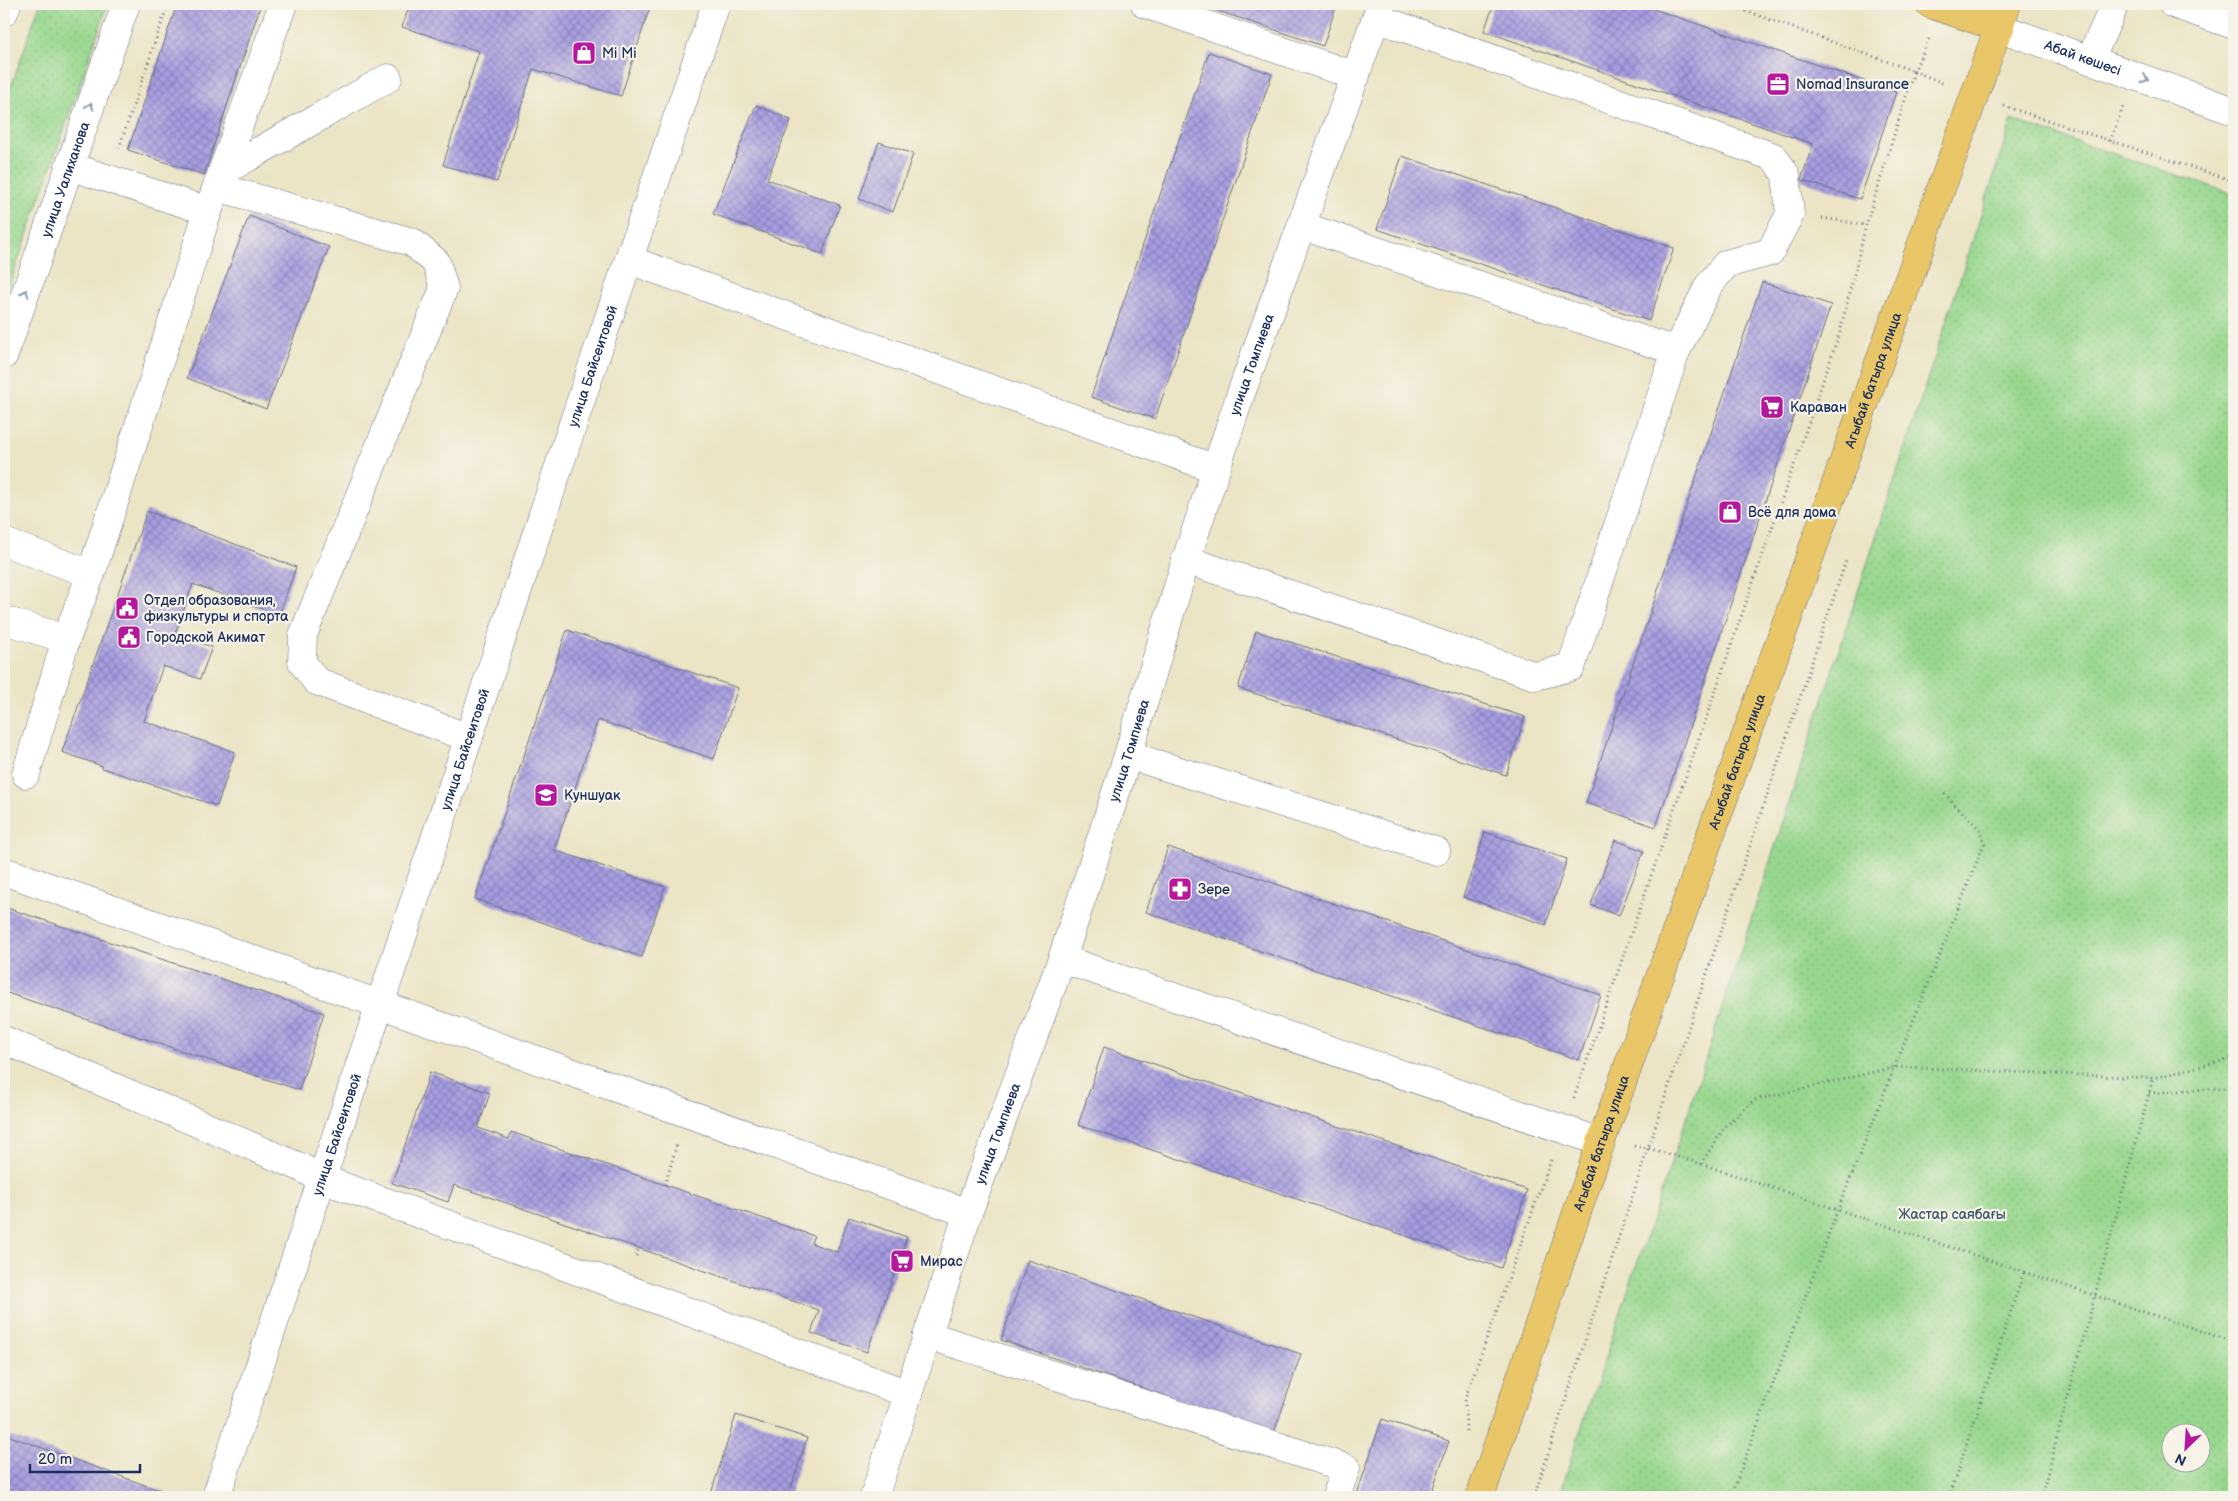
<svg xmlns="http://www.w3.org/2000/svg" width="2238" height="1501" font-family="'Balsamiq Sans',sans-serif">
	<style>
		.grass { fill: url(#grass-dots); stroke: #5a8476; fill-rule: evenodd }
		.building { fill: url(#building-cross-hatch) }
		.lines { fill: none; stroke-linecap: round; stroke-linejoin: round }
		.minor-casing { stroke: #646e82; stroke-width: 29 }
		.major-casing { stroke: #646e82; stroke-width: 29 }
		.path { stroke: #646e82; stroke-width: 3; stroke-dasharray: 1 4; stroke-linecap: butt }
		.minor { stroke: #fff; stroke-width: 28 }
		.major { stroke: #e9c769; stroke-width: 28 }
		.oneway { stroke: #8d97ae }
		.labels { text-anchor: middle; stroke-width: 4.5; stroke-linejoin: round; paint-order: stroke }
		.poi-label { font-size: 14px; fill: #1b2f5e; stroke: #f7f3e8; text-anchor: start }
		.street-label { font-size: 14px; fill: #1b2f5e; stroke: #f7f3e8 }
		.park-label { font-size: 14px; fill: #3a596a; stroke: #f7f3e8 }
	</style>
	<defs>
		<pattern id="grass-dots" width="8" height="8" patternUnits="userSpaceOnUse" patternTransform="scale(1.25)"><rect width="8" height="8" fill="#98d88e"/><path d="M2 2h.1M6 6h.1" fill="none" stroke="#82ba7d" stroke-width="1.8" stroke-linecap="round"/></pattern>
		<pattern id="building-cross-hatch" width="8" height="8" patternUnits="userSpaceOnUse" patternTransform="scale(1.25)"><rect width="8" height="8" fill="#a79de1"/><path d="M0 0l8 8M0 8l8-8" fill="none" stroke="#8780ba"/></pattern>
	</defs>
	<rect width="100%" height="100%" fill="#f7f3e8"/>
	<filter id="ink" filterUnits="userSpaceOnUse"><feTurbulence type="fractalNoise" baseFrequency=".02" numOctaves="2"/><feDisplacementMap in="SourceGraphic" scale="10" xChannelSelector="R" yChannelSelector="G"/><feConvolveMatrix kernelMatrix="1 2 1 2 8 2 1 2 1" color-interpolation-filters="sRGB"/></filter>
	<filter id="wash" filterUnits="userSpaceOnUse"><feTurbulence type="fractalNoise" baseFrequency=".0096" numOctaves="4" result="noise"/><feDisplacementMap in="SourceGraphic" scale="20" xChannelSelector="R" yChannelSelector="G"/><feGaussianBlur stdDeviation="1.12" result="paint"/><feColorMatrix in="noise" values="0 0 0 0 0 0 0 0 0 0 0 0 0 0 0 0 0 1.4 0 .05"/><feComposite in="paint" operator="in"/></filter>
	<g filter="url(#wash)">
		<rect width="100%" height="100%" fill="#ebe4c5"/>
		<path class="grass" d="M40 4H108L4 301V107Z
			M2012 120 2234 194V1497H1558L1685 1122ZM2170 1434H2200V1464H2170Z"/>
		<g id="blocks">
			<path class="building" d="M177 4H261L204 175 128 150Z
				M410 4H651L621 96 533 69 497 182 443 165 479 51 402 27Z
				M1197 4H1337L1323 46Z
				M1494 4H1639L1896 92 1860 199 1801 180 1813 144 1484 31Z
				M1209 52 1272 74 1155 419 1091 397Z
				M756 105 791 120 767 179 840 205 822 254 713 214Z
				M879 142 913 154 893 212 859 199Z
				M1402 156 1674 248 1649 321 1377 229Z
				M249 216 329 247 266 409 187 378Z
				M1762 282 1831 305 1656 827 1586 803Z
				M147 511 296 567 279 615 193 584 175 634 212 647 200 679 163 666 144 721 235 752 217 806 102 768V766L62 752Z
				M567 630 738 688 714 759 598 720 554 850 665 887 642 957 475 899Z
				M1256 631 1525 717 1506 775 1238 688Z
				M1485 832 1567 859 1546 925 1463 897Z
				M1615 840 1644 851 1619 916 1591 905Z
				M1168 847 1601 995 1579 1060 1146 912Z
				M4 907 324 1013 299 1090 4 992Z
				M1104 1047 1527 1190 1501 1268 1078 1125Z
				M430 1072 490 1093 478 1128 509 1139 511 1132 814 1236 811 1243 837 1252 849 1217 907 1237 867 1352 811 1333 819 1310 454 1185 448 1202 392 1183Z
				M1028 1260 1301 1354 1274 1433 1001 1340Z
				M736 1415 807 1438 788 1497H710Z
				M1382 1419 1449 1441 1430 1497H1356Z
				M4 1434 167 1493 166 1497H4Z"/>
		</g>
	</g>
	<g filter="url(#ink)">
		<use href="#blocks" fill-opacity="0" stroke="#646e82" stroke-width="1"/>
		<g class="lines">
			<g class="minor-casing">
				<g id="minor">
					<path d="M1145 4 1356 76"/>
					<path d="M2173 4 2234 25"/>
					<path d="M4 12 7 4"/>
					<path id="s1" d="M2000 28 2234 111"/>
					<path d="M2090 60 2115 4"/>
					<path d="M69 166 208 211 283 4"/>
					<path d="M222 172 388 78"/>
					<path d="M217 187 412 242 436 262 444 288 303 635 302 662 316 681 469 738"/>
					<path d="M1302 226 1676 351"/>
					<path d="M629 260 1216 469"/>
					<path id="s2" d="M4 355 126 4"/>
					<path d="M4 542 91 574"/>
					<path d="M1186 560 1536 676 1571 667 1676 351 1709 285 1726 264 1770 252 1790 214 1786 175 1774 157 1376 18"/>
					<path d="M4 620 66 639"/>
					<path d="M1128 755 1436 851"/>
					<path d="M26 774 66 639 91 574 208 211"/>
					<path d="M4 871 968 1213"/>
					<path d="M1062 959 1601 1142"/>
					<path d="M4 1040 300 1167 322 1179 625 1288 908 1394"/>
					<path d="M927 1335 1346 1468 1336 1497"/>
					<path id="s3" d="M216 1497 590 373 716 4"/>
					<path id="s4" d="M874 1497 968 1213 1062 959 1128 755 1186 560 1239 399 1381 4"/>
				</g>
			</g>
			<g class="major-casing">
				<g id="major">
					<path d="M1930 4 2000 28"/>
					<path id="s5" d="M1480 1497 1601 1142 2007 4"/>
				</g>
			</g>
			<path class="path" d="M1929 39 1914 71 1945 84
				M2004 106 2234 181
				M2110 141 2123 107
				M119 148 168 4
				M1822 218 1866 225
				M2149 1093 2234 1087
				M1574 1098 1840 332 1866 225 1914 71 1726 4
				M1634 1146 1648 1148 1701 1164 2234 1342
				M1701 1164 1724 1128 1754 1100 1896 1067 2153 1078 2234 1058
				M665 1185 677 1144
				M636 1256 639 1248
				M1466 1431 1465 1399 1551 1160
				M1534 1497 1648 1148 1847 558
				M1731 1497 1838 1209 1984 844 1981 831 1942 791
				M1949 1497 2024 1272
				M2041 1497 2153 1078"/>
			<use href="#minor" class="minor"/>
			<use href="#major" class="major"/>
		</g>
		<defs><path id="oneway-chevron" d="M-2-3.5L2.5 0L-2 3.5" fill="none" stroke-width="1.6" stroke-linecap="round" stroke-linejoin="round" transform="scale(1.25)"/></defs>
		<g class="oneway">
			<use href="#oneway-chevron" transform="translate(2145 79) rotate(19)"/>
			<use href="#oneway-chevron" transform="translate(90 106) rotate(-71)"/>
			<use href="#oneway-chevron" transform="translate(25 293) rotate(-71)"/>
		</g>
	</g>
	<defs>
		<g id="shop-square" transform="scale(1.25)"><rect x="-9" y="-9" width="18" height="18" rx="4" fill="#b5179e" stroke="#f7f3e8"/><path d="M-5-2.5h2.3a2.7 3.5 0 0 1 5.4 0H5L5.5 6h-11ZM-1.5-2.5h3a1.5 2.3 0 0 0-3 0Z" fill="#fff"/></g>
		<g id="office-square" transform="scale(1.25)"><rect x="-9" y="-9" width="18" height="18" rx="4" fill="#b5179e" stroke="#f7f3e8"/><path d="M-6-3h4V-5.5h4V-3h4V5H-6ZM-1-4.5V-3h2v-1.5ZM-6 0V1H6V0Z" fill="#fff"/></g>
		<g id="supermarket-square" transform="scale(1.25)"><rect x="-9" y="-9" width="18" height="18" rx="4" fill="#b5179e" stroke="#f7f3e8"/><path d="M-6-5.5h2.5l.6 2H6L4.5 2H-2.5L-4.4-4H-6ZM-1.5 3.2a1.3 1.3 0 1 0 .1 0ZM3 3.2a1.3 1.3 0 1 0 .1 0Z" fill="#fff"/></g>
		<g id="civic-square" transform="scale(1.25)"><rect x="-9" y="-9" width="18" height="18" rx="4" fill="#b5179e" stroke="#f7f3e8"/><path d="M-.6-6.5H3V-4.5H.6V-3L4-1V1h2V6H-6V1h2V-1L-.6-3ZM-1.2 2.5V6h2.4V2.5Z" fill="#fff"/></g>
		<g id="school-square" transform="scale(1.25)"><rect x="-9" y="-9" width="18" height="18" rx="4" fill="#b5179e" stroke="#f7f3e8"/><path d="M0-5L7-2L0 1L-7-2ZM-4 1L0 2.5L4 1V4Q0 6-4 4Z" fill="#fff"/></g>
		<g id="pharmacy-square" transform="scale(1.25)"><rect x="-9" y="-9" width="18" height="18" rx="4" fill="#b5179e" stroke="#f7f3e8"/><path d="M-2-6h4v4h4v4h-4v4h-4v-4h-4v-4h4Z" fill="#fff"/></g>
	</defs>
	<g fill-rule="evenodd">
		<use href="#shop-square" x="584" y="53"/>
		<use href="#office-square" x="1778" y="84"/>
		<use href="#supermarket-square" x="1772" y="407"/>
		<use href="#shop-square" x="1730" y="512"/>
		<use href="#civic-square" x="127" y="608"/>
		<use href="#civic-square" x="129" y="637"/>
		<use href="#school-square" x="546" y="795"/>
		<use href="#pharmacy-square" x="1180" y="889"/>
		<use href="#supermarket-square" x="902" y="1261"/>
	</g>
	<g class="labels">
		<g class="poi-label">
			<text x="602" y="58">Mi Mi</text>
			<text x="1796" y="89">Nomad Insurance</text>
			<text x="1790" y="412">Караван</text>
			<text x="1748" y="517">Всё для дома</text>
			<text x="144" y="605">Отдел образования,<tspan x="144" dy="16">физкультуры и спорта</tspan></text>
			<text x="146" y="642">Городской Акимат</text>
			<text x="564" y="800">Куншуак</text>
			<text x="1198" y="894">Зере</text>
			<text x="920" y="1266">Мирас</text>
		</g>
		<g class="street-label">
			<text dy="5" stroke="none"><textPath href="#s1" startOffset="88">Абай көшесі</textPath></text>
			<text dy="5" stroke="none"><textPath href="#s2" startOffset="186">улица Уалиханова</textPath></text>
			<text dy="5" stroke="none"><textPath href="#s4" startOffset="1194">улица Томпиева</textPath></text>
			<text dy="5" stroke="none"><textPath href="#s3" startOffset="1192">улица Байсеитовой</textPath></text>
			<text dy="5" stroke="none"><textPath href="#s5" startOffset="1184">Агыбай батыра улица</textPath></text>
			<text dy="5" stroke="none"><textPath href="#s3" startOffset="788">улица Байсеитовой</textPath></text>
			<text dy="5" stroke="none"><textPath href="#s4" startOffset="789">улица Томпиева</textPath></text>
			<text dy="5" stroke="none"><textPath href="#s5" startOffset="779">Агыбай батыра улица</textPath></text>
			<text dy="5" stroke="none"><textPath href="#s3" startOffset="382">улица Байсеитовой</textPath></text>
			<text dy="5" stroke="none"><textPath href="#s4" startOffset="384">улица Томпиева</textPath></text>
			<text dy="5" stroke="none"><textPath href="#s5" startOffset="374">Агыбай батыра улица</textPath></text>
		</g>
		<g class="park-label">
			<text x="1952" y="1219">Жастар саябағы</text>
		</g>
	</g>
	<rect width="2238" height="1501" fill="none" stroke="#f7f3e8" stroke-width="20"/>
	<g transform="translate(2186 1448) rotate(205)"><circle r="24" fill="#f7f3e8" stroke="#9fa5b1"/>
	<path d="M0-4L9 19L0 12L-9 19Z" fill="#b5179e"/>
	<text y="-8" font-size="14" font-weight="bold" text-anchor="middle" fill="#1b2f5e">N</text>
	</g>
	<path d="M30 1464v8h110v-8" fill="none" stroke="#1b2f5e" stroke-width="2.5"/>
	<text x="38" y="1464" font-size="15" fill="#1b2f5e" stroke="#f7f3e8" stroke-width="4" paint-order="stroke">20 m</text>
</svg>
